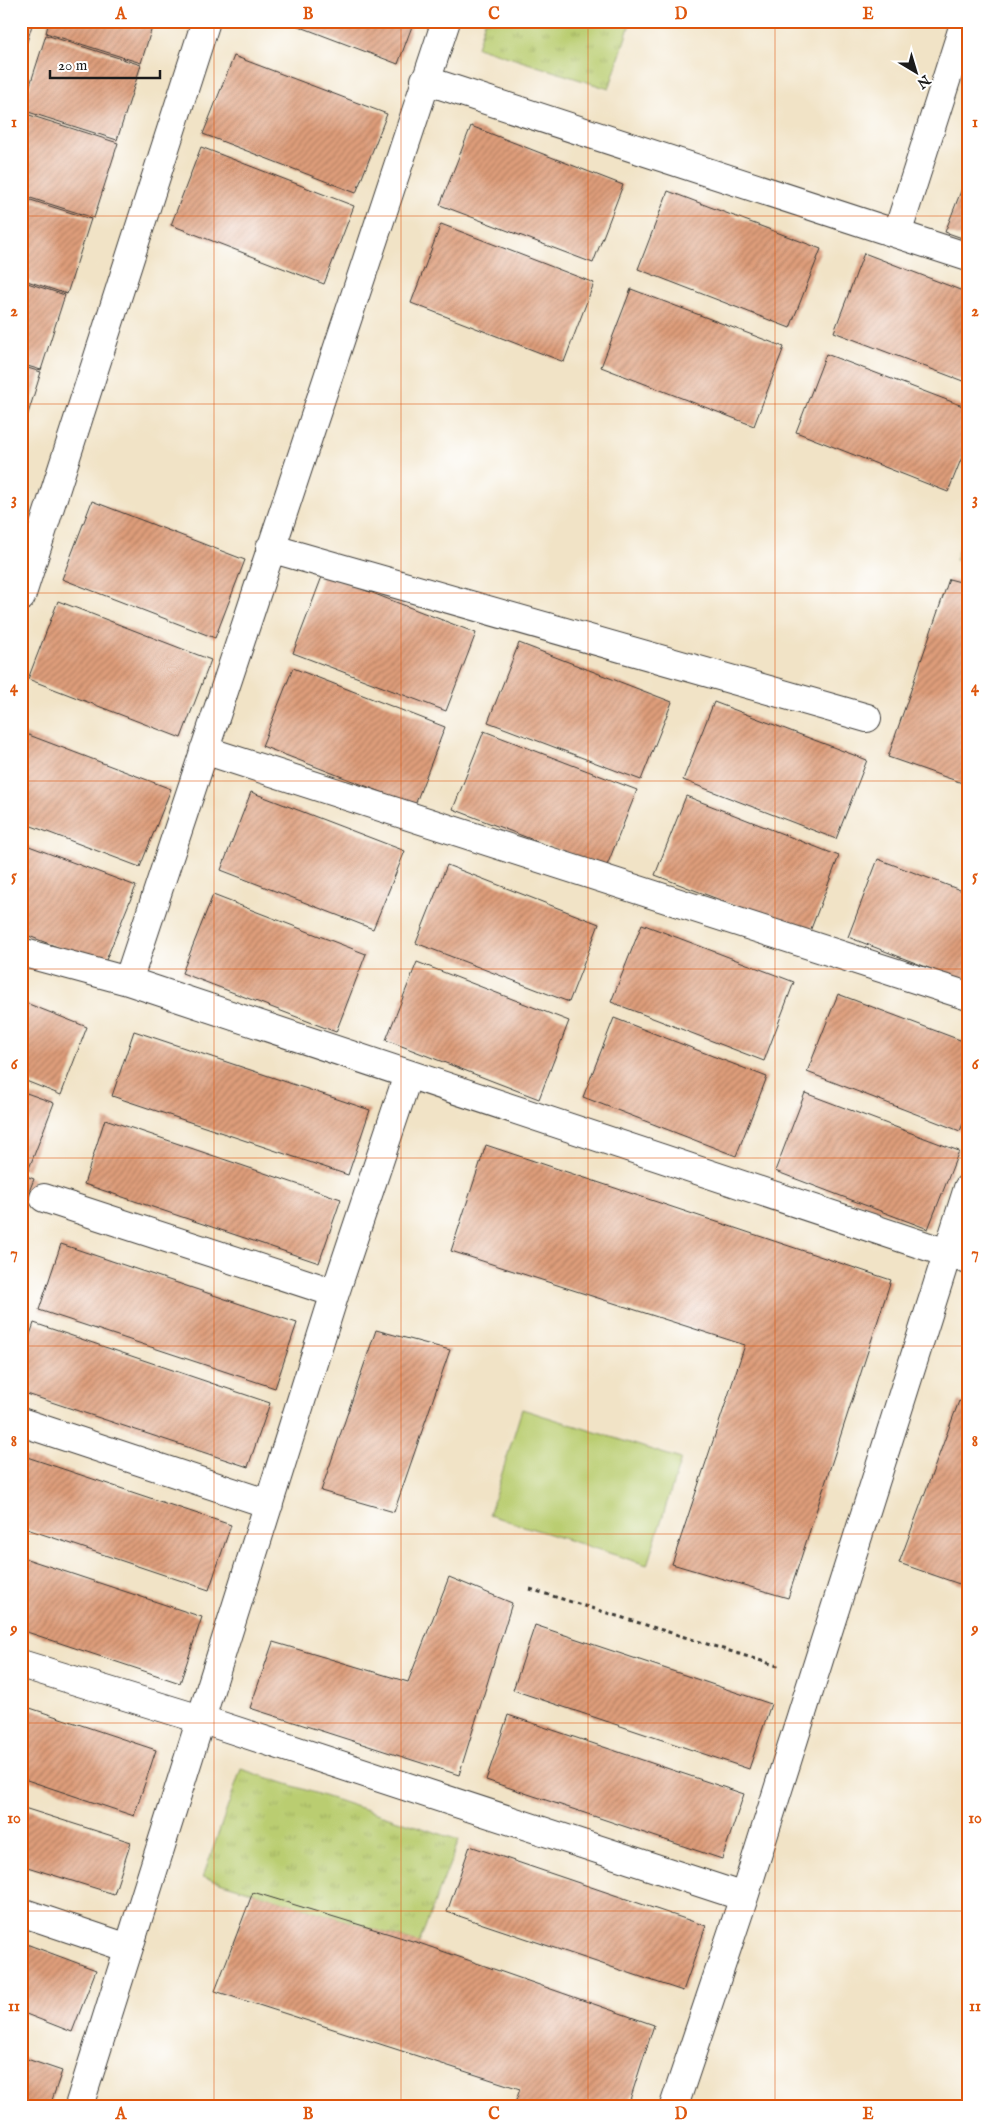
<svg xmlns="http://www.w3.org/2000/svg" width="989" height="2127" font-family="'IM FELL English',serif">
	<style>
		.park { fill: url(#park-tufts); stroke: #6b7446 }
		.pitch { fill: #bacd71; stroke: #6b7446 }
		.building { fill: url(#building-hatch) }
		.lines { fill: none; stroke-linecap: round; stroke-linejoin: round }
		.minor-casing { stroke: #3c3a36; stroke-width: 30 }
		.path { stroke: #3c3a36; stroke-width: 3; stroke-dasharray: 4 4; stroke-linecap: butt }
		.minor { stroke: #fff; stroke-width: 28 }
		.grid { fill: none; stroke: #de560d; stroke-width: 1; stroke-opacity: 0.55 }
		.neatline { fill: none; stroke: #de560d; stroke-width: 2 }
		.grid-label { font-size: 16px; text-anchor: middle; font-weight: bold; fill: #de560d }
	</style>
	<defs>
		<pattern id="park-tufts" width="24" height="20" patternUnits="userSpaceOnUse" patternTransform="scale(1.25)"><rect width="24" height="20" fill="#bacd71"/><path d="M3 7l-1-3M5 7V3M7 7l1-3M15 17l-1-3M17 17v-4M19 17l1-3" fill="none" stroke="#9faf61"/></pattern>
		<pattern id="building-hatch" width="6" height="6" patternUnits="userSpaceOnUse" patternTransform="scale(1.25)"><rect width="6" height="6" fill="#de9d7a"/><path d="M-1 1l2-2M0 6l6-6M5 7l2-2" fill="none" stroke="#b37f63"/></pattern>
	</defs>
	<rect width="100%" height="100%" fill="#fff"/>
	<filter id="ink" filterUnits="userSpaceOnUse"><feTurbulence type="fractalNoise" baseFrequency=".02" numOctaves="2"/><feDisplacementMap in="SourceGraphic" scale="10" xChannelSelector="R" yChannelSelector="G"/><feConvolveMatrix kernelMatrix="1 2 1 2 8 2 1 2 1" color-interpolation-filters="sRGB"/></filter>
	<filter id="wash" filterUnits="userSpaceOnUse"><feTurbulence type="fractalNoise" baseFrequency=".0096" numOctaves="4" result="noise"/><feDisplacementMap in="SourceGraphic" scale="20" xChannelSelector="R" yChannelSelector="G"/><feGaussianBlur stdDeviation="1.12" result="paint"/><feColorMatrix in="noise" values="0 0 0 0 0 0 0 0 0 0 0 0 0 0 0 0 0 1.4 0 .05"/><feComposite in="paint" operator="in"/></filter>
	<g filter="url(#wash)">
		<rect width="100%" height="100%" fill="#f1e3c6"/>
		<path class="park" d="M485 21H631L609 89 477 47Z
			M241 1769 459 1840 419 1943 203 1877Z"/>
		<path class="pitch" d="M968 522V564L955 560Z
			M522 1409 681 1459 647 1565 489 1515Z"/>
		<g id="blocks">
			<path class="building" d="M21 21 33 22 22 58H21Z
				M49 21H154L141 63 46 33Z
				M285 21H414L398 64Z
				M46 35 141 65 117 140 22 110Z
				M234 56 387 114 356 193 203 134Z
				M23 113 118 143 94 218 21 195Z
				M471 126 623 185 593 263 440 205Z
				M201 147 354 206 324 284 171 225Z
				M968 173V240L945 232Z
				M668 191 821 249 790 328 638 269Z
				M21 197 91 219 67 294 21 279Z
				M441 224 594 283 564 362 411 303Z
				M864 253 968 293V383L834 332Z
				M21 281 65 295 41 370 21 364Z
				M631 289 784 347 754 426 601 367Z
				M826 354 968 408V442L948 492 796 432Z
				M21 366 41 372 22 433H21Z
				M92 501 245 560 215 638 62 579Z
				M323 574 476 633 446 711 293 653Z
				M949 579 968 584V785L888 757Z
				M58 601 211 660 181 738 28 679Z
				M519 643 672 702 641 780 488 722Z
				M293 668 445 727 415 805 262 746Z
				M714 702 867 760 836 839 683 780Z
				M484 731 637 790 606 868 453 809Z
				M21 732 171 789 140 867 21 822Z
				M251 792 405 851 373 929 221 870Z
				M686 796 839 856 809 934 655 875Z
				M21 843 136 886 104 965 21 933Z
				M878 859 968 893V983L848 937Z
				M447 865 599 924 569 1002 416 943Z
				M213 895 366 954 336 1032 182 973Z
				M642 924 794 982 764 1061 611 1002Z
				M417 962 569 1021 539 1099 386 1040Z
				M838 994 968 1043V1112L960 1131 807 1072Z
				M21 1001 87 1027 61 1095 21 1079Z
				M614 1018 767 1077 736 1156 583 1097Z
				M134 1031 370 1110 348 1175 112 1096Z
				M21 1091 54 1103 28 1171 21 1168Z
				M805 1093 959 1151 928 1229 775 1171Z
				M105 1119 341 1199 319 1263 84 1184Z
				M486 1145 891 1280 788 1598 672 1564 745 1345 451 1251Z
				M21 1174 34 1179 21 1212Z
				M61 1244 297 1323 275 1388 39 1310Z
				M34 1323 270 1403 248 1467 21 1392V1361Z
				M376 1330 450 1350 394 1512 321 1491Z
				M959 1401 968 1404V1587L899 1563Z
				M21 1455 231 1525 209 1590 21 1527Z
				M21 1557 202 1617 180 1683 21 1630Z
				M449 1577 512 1603 459 1775 250 1708 273 1642 408 1682Z
				M535 1625 771 1704 749 1769 513 1690Z
				M21 1705 156 1750 134 1816 21 1778Z
				M508 1715 744 1794 722 1859 486 1780Z
				M21 1807 131 1842 114 1894 21 1865Z
				M470 1846 706 1926 683 1991 447 1912Z
				M253 1892 419 1943 654 2025 628 2106H514L520 2089 215 1991Z
				M21 1942 96 1970 72 2032 21 2012Z
				M21 2057 62 2071 50 2106H21Z"/>
		</g>
	</g>
	<g filter="url(#ink)">
		<use href="#blocks" fill-opacity="0" stroke="#3c3a36" stroke-width="1"/>
		<g class="lines">
			<g class="minor-casing">
				<path id="minor" d="M425 80 968 257
					M897 234 965 21
					M270 548 867 718
					M21 597 206 21
					M204 750 968 996
					M21 952 128 981 968 1260
					M128 981 446 21
					M44 1198 335 1293
					M21 1422 269 1504
					M21 1664 200 1719 744 1897
					M21 1912 128 1948
					M79 2106 335 1293 408 1075
					M674 2106 744 1897 968 1188"/>
			</g>
			<path class="path" d="M530 1589 781 1667"/>
			<use href="#minor" class="minor"/>
		</g>
	</g>
	<path class="grid" d="M214 21V2106M401 21V2106M588 21V2106M775 21V2106M21 216H968M21 404H968M21 593H968M21 781H968M21 969H968M21 1158H968M21 1346H968M21 1534H968M21 1723H968M21 1911H968"/>
	<rect width="989" height="2127" fill="none" stroke="#fff" stroke-width="55"/>
	<g transform="translate(916 72) rotate(142)" stroke="#ffffff" stroke-width="4" paint-order="stroke">
	<path d="M0-4L9 19L0 12L-9 19Z" fill="#1c1c1c"/>
	<text y="-8" font-size="14" font-weight="bold" text-anchor="middle" fill="#1c1c1c">N</text>
	</g>
	<path d="M50 70v8h110v-8" fill="none" stroke="#1c1c1c" stroke-width="2.5"/>
	<text x="58" y="70" font-size="15" fill="#1c1c1c" stroke="#ffffff" stroke-width="4" paint-order="stroke">20 m</text>
	<rect x="28" y="28" width="934" height="2072" class="neatline"/>
	<g class="grid-label">
		<text x="121" y="19">A</text>
		<text x="308" y="19">B</text>
		<text x="494" y="19">C</text>
		<text x="681" y="19">D</text>
		<text x="868" y="19">E</text>
		<text x="14" y="127">1</text>
		<text x="975" y="127">1</text>
		<text x="14" y="316">2</text>
		<text x="975" y="316">2</text>
		<text x="14" y="504">3</text>
		<text x="975" y="504">3</text>
		<text x="14" y="692">4</text>
		<text x="975" y="692">4</text>
		<text x="14" y="881">5</text>
		<text x="975" y="881">5</text>
		<text x="14" y="1069">6</text>
		<text x="975" y="1069">6</text>
		<text x="14" y="1258">7</text>
		<text x="975" y="1258">7</text>
		<text x="14" y="1446">8</text>
		<text x="975" y="1446">8</text>
		<text x="14" y="1634">9</text>
		<text x="975" y="1634">9</text>
		<text x="14" y="1823">10</text>
		<text x="975" y="1823">10</text>
		<text x="14" y="2011">11</text>
		<text x="975" y="2011">11</text>
		<text x="121" y="2119">A</text>
		<text x="308" y="2119">B</text>
		<text x="494" y="2119">C</text>
		<text x="681" y="2119">D</text>
		<text x="868" y="2119">E</text>
	</g>
</svg>
